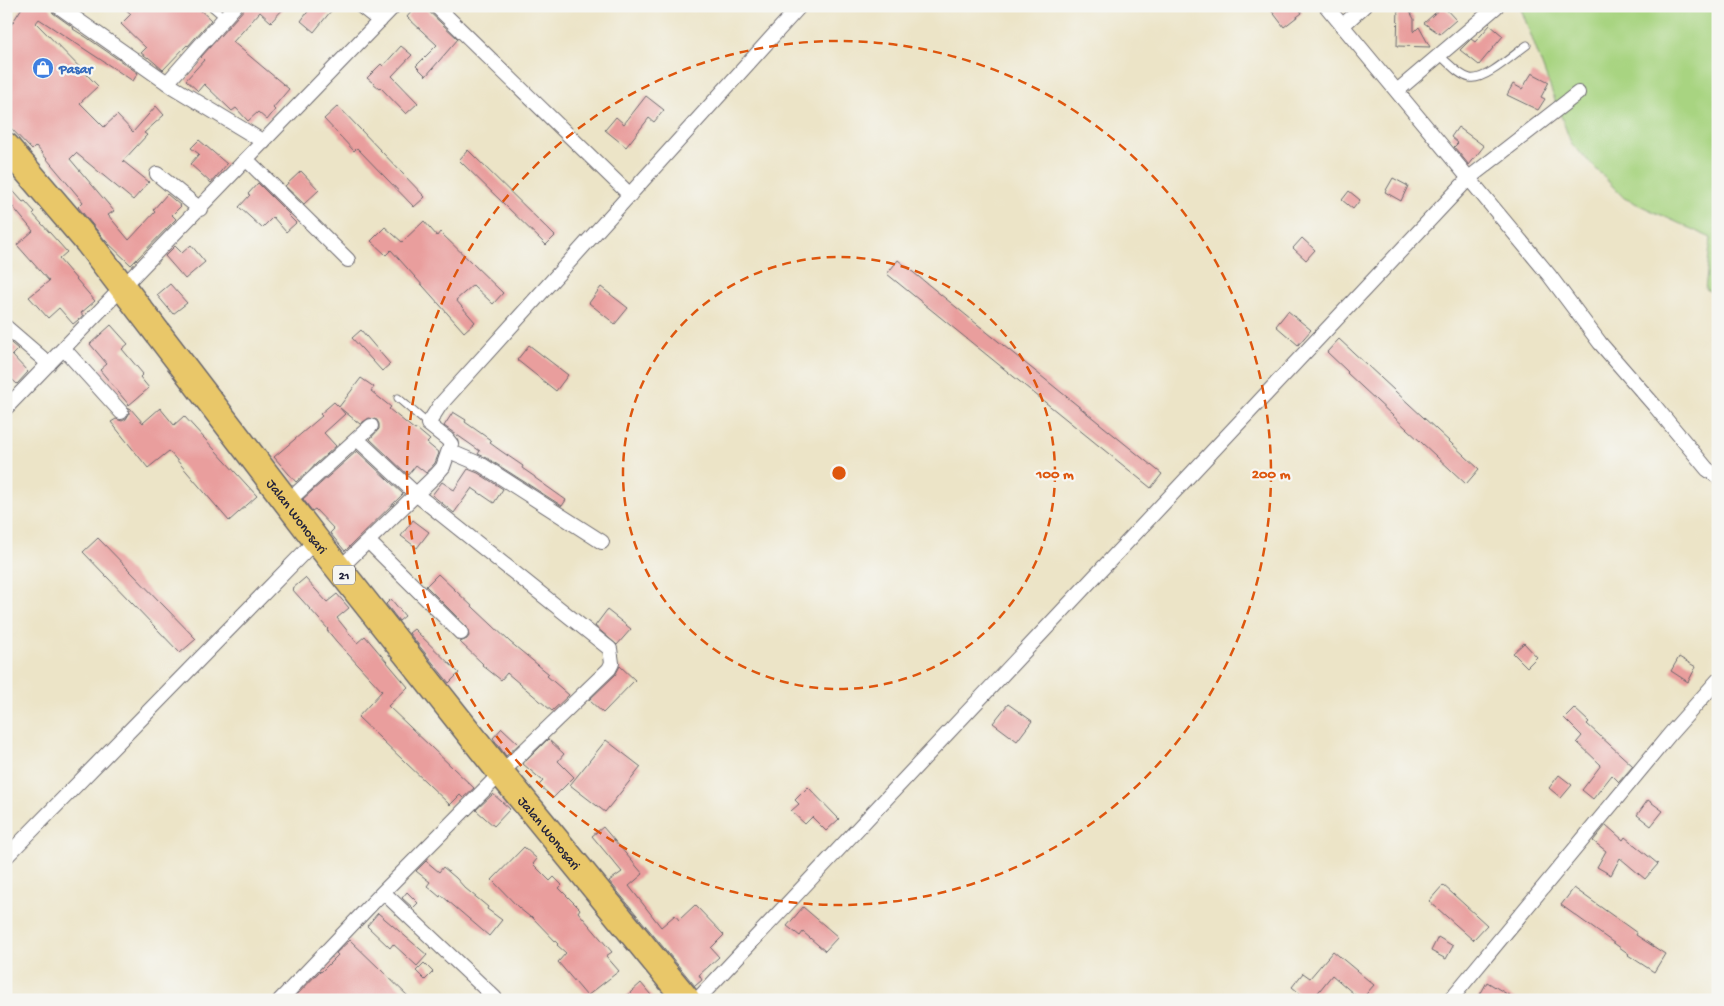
<svg xmlns="http://www.w3.org/2000/svg" width="1724" height="1006" font-family="'Gochi Hand',sans-serif">
	<style>
		.green { fill: #a8d481; stroke: #657b5e }
		.building { fill: #e99e9d }
		.lines { fill: none; stroke-linecap: round; stroke-linejoin: round }
		.lane-casing { stroke: #69666c; stroke-width: 9 }
		.street-casing { stroke: #69666c; stroke-width: 16 }
		.highway-casing { stroke: #69666c; stroke-width: 29 }
		.lane { stroke: #fff; stroke-width: 7 }
		.street { stroke: #fff; stroke-width: 14 }
		.highway { stroke: #e9c769; stroke-width: 26 }
		.ring { fill: none; stroke: #de560e; stroke-width: 2.5; stroke-dasharray: 9 6 }
		.labels { text-anchor: middle; stroke-width: 4.5; stroke-linejoin: round; paint-order: stroke }
		.shield { fill: #f6f6f2; stroke: #626272; stroke-width: 1 }
		.shield-label { font-size: 12px; font-weight: bold; fill: #22223b }
		.shop-label { font-size: 14px; font-weight: bold; fill: #366cbe; stroke: #f6f6f2; text-anchor: start }
		.street-label { font-size: 14px; fill: #22223b; stroke: #f6f6f2 }
		.centre { fill: #de560e; stroke: #f6f6f2; stroke-width: 2.5 }
		.ring-label { font-size: 15px; text-anchor: middle; font-weight: bold; fill: #de560e; stroke: #f6f6f2; stroke-width: 4.5; stroke-linejoin: round; paint-order: stroke }
	</style>
	<rect width="100%" height="100%" fill="#f6f6f2"/>
	<filter id="ink" filterUnits="userSpaceOnUse"><feTurbulence type="fractalNoise" baseFrequency=".02" numOctaves="2"/><feDisplacementMap in="SourceGraphic" scale="10" xChannelSelector="R" yChannelSelector="G"/><feConvolveMatrix kernelMatrix="1 2 1 2 8 2 1 2 1" color-interpolation-filters="sRGB"/></filter>
	<filter id="wash" filterUnits="userSpaceOnUse"><feTurbulence type="fractalNoise" baseFrequency=".0096" numOctaves="4" result="noise"/><feDisplacementMap in="SourceGraphic" scale="20" xChannelSelector="R" yChannelSelector="G"/><feGaussianBlur stdDeviation="1.12" result="paint"/><feColorMatrix in="noise" values="0 0 0 0 0 0 0 0 0 0 0 0 0 0 0 0 0 1.4 0 .05"/><feComposite in="paint" operator="in"/></filter>
	<g filter="url(#wash)">
		<rect width="100%" height="100%" fill="#ece4c7"/>
		<path class="green" d="M1520 6H1718V295L1705 289 1711 238 1624 198 1571 143Z"/>
		<g id="blocks">
			<path class="building" d="M23 6H49L53 13 74 28 73 29 86 37 138 73 133 81 39 19 36 23 98 86 80 103 104 127 117 115 133 132 156 106 164 115 144 133 147 135 123 161 149 182 133 200 76 153 70 159 114 211 108 215 129 240 155 212 153 210 167 194 181 206 172 215 176 219 131 265 105 240 78 207 83 202 36 146 32 150 6 123V21L11 25Z
				M122 6H196L211 20 188 46 187 45 163 70 148 57V58L141 53 146 48 121 24 131 14Z
				M247 6H286L271 22 260 12 233 42 289 89 273 108 275 110 267 120 258 112 248 121 236 108 232 111 204 84 198 91 186 80 204 60 201 57Z
				M312 6H335L314 32 301 21Z
				M416 6H423L458 39 426 76 416 66 437 45 407 17Z
				M1268 6H1297L1302 13 1284 27Z
				M1398 6H1407L1414 19V32L1419 27 1430 47 1397 46Z
				M1443 6 1456 20 1440 34 1424 23Z
				M1490 25 1503 36 1479 65 1460 50 1471 39 1475 42Z
				M401 46 412 55 392 76 418 103 406 114 380 87 379 88 367 78 381 64 383 66Z
				M1532 73 1549 82 1541 97 1545 99 1538 110 1507 95 1513 84 1522 89Z
				M646 96 664 110 654 122 649 118 626 147 605 130 616 117 624 124Z
				M338 106 425 197 414 207 357 148 354 151 324 119Z
				M1458 127 1484 146 1469 165 1454 147 1458 143 1451 137Z
				M199 140 227 164 211 183 190 164 199 154 191 148Z
				M468 150 555 236 546 245 459 160Z
				M301 171 319 190 304 204 285 186Z
				M1393 178 1408 186 1401 201 1385 192Z
				M6 183 23 202 25 201 35 212 33 214 67 252 59 259 95 301 81 313 83 316 73 324 59 308 48 318 29 297 49 281 17 245 33 231 13 207 6 212Z
				M258 183 290 215 289 216 296 223 286 232 273 217 262 228 239 207 250 195 248 194Z
				M1349 191 1360 200 1353 209 1342 200Z
				M424 221 437 236 440 232 503 293 493 304 473 285 456 300 475 322 464 332 391 250 386 255 371 241 385 227 402 242Z
				M1302 238 1315 250 1306 260 1293 248Z
				M191 245 205 262 185 279 165 256 175 246 182 253Z
				M898 260 1162 474 1151 488 887 274Z
				M170 284 187 303 173 314 157 295Z
				M601 287 628 308 615 324 589 303Z
				M1288 311 1311 330 1298 345 1276 326Z
				M111 325 128 344 122 349 143 374 140 377 149 388 129 405 100 370 107 364 90 344Z
				M361 330 390 364 382 371 352 338Z
				M6 339 18 349 12 355 28 372 17 384 6 374Z
				M1339 339 1479 469 1466 484 1347 373 1348 372 1327 352Z
				M529 345 568 375 556 391 517 360Z
				M361 378 374 387 371 391 391 407 389 409 415 430 417 429 430 440 427 443 439 453 435 463 426 473 416 465 408 475 370 439 379 429V424L377 420 369 418 360 424 340 408 345 414 324 433 336 446 296 482 274 457 322 416 320 414 334 402 339 407Z
				M129 408H130L143 423 160 408 174 425 184 416 257 496 229 521 169 451 148 468 111 422 116 419 122 421 126 419 129 414Z
				M453 412 466 420 465 422 492 441 490 443 501 451 523 466 522 468 535 477V478L566 500 562 506 487 458 478 454 480 451 444 426Z
				M357 451 403 494 345 551 330 533 334 529 315 509 312 511 303 499Z
				M468 469 478 473 503 489 494 503 472 488 454 513 432 495 442 482 454 490Z
				M413 520 429 532 417 548 401 536Z
				M98 538 196 639 180 653 83 552Z
				M438 574 510 642 549 674 547 676 569 695 552 711 507 673 501 680 482 665 483 664 460 642 467 639 469 636 467 627 426 586Z
				M305 578 327 602 337 594 349 608 337 618 357 643 365 636 408 687 388 706 474 788 463 798 460 795 450 805 358 717 382 691 336 641 327 630 328 629 292 589Z
				M391 599 405 616 399 621 386 604Z
				M607 610 631 629 617 645 595 626Z
				M414 629 459 673 449 683 409 633Z
				M1524 643 1537 657 1527 667 1513 653Z
				M1679 657 1696 667 1688 682 1671 671Z
				M620 666 635 680 603 713 589 700 615 675Z
				M1008 704 1032 721 1017 741 993 723Z
				M1574 708 1589 722 1587 724 1633 766 1619 782 1612 775 1593 799 1582 790 1601 765 1577 742 1582 736 1564 718Z
				M502 728 519 744 506 756 493 738Z
				M548 739 564 754 558 761 574 777 553 798 539 785 543 781 523 764Z
				M606 740 641 767 605 812 570 785Z
				M1559 775 1572 785 1561 798 1549 788Z
				M808 787 839 819 826 831 812 817 805 824 791 811 799 804 795 800Z
				M493 794 510 809 494 826 476 810Z
				M1648 800 1663 811 1651 826 1637 815Z
				M1606 825 1623 840 1625 837 1658 864 1645 879 1620 858 1611 875 1597 867 1606 851 1593 841Z
				M603 827 643 874 629 886 661 927 675 915 679 920 695 905 724 935 711 948 719 957 699 975 702 980 695 986 609 881 622 872 592 836Z
				M524 847 537 859 533 864 550 881 554 877 562 885 559 888 580 909 578 912 612 952 606 956 619 971 587 996 558 962 566 953 557 945 558 944 531 916 530 917 519 908 492 880Z
				M426 861 439 872 443 867 456 878 465 888 488 907 487 909 502 920 489 936 441 895 440 897 427 886 430 882 416 871Z
				M1443 885 1487 925 1473 940 1429 901Z
				M1574 888 1637 933 1636 935 1665 954 1654 972 1628 955 1629 954 1561 905Z
				M407 892 418 903 413 908 402 898Z
				M803 907 838 937 825 951 803 932 800 936 787 926Z
				M378 913 427 955 417 966 393 944 390 948 367 926Z
				M1438 937 1453 946 1446 959 1431 951Z
				M350 940 412 1000H292L320 971 321 972 338 955 336 953Z
				M1333 951 1374 985 1361 1000 1332 975 1312 1000H1308L1292 987 1303 973 1310 978Z
				M424 963 433 972 425 980 416 971Z
				M1487 982 1517 1000H1477Z
				M641 983 655 1000H622Z"/>
		</g>
	</g>
	<g filter="url(#ink)">
		<use href="#blocks" fill-opacity="0" stroke="#69666c" stroke-width="1"/>
		<g class="lines">
			<g class="lane-casing">
				<path id="lane" d="M211 6 225 18
					M1439 55C1448 62 1459 76 1470 78 1485 81 1514 54 1527 45
					M398 398 428 424"/>
			</g>
			<g class="street-casing">
				<path id="street" d="M58 6 173 87 264 142
					M361 6 380 21
					M436 6 630 195
					M1326 6 1549 275 1600 343 1654 405 1707 469 1718 477
					M1342 26 1364 6
					M167 83 235 6
					M1397 91 1496 7
					M247 160 348 260
					M157 174 200 209
					M6 327 49 364
					M64 349 121 412
					M6 408 394 6
					M449 451 482 465 602 542
					M286 501 297 493 371 426
					M368 541 461 633
					M339 569 436 475 443 467 451 444 447 439 428 424 440 405 800 6
					M6 857 316 540
					M383 892 495 998
					M280 1000 383 892 501 773 609 669 612 663 610 649 417 495 357 439
					M697 1000 1469 178 1578 93
					M1450 1000 1670 734 1718 680"/>
			</g>
			<g class="highway-casing">
				<g id="highway">
					<path id="s1" d="M6 146 88 242 316 540 501 773 687 1000"/>
				</g>
			</g>
			<use href="#lane" class="lane"/>
			<use href="#street" class="street"/>
			<use href="#highway" class="highway"/>
		</g>
	</g>
	<g class="ring">
		<circle cx="839" cy="473" r="216"/>
		<circle cx="839" cy="473" r="432"/>
	</g>
	<defs>
		<g id="shop-disc" transform="scale(1.125)"><circle r="9.5" fill="#3f7fe0" stroke="#f6f6f2"/><path d="M-5-2.5h2.3a2.7 3.5 0 0 1 5.4 0H5L5.5 6h-11ZM-1.5-2.5h3a1.5 2.3 0 0 0-3 0Z" fill="#fff"/></g>
	</defs>
	<g fill-rule="evenodd">
		<use href="#shop-disc" x="43" y="68"/>
	</g>
	<g class="labels">
		<rect class="shield" x="333" y="565.5" width="22" height="19" rx="4"/>
		<g class="shield-label">
			<text x="344" y="579">21</text>
		</g>
		<g class="shop-label">
			<text x="59" y="73">Pasar</text>
		</g>
		<g class="street-label">
			<text dy="5" stroke="none"><textPath href="#s1" startOffset="471">Jalan Wonosari</textPath></text>
			<text dy="5" stroke="none"><textPath href="#s1" startOffset="876">Jalan Wonosari</textPath></text>
		</g>
	</g>
	<circle cx="839" cy="473" r="8" class="centre"/>
	<g class="ring-label">
		<text x="1055" y="478">100 m</text>
		<text x="1271" y="478">200 m</text>
	</g>
	<rect width="1724" height="1006" fill="none" stroke="#f6f6f2" stroke-width="25"/>
</svg>
